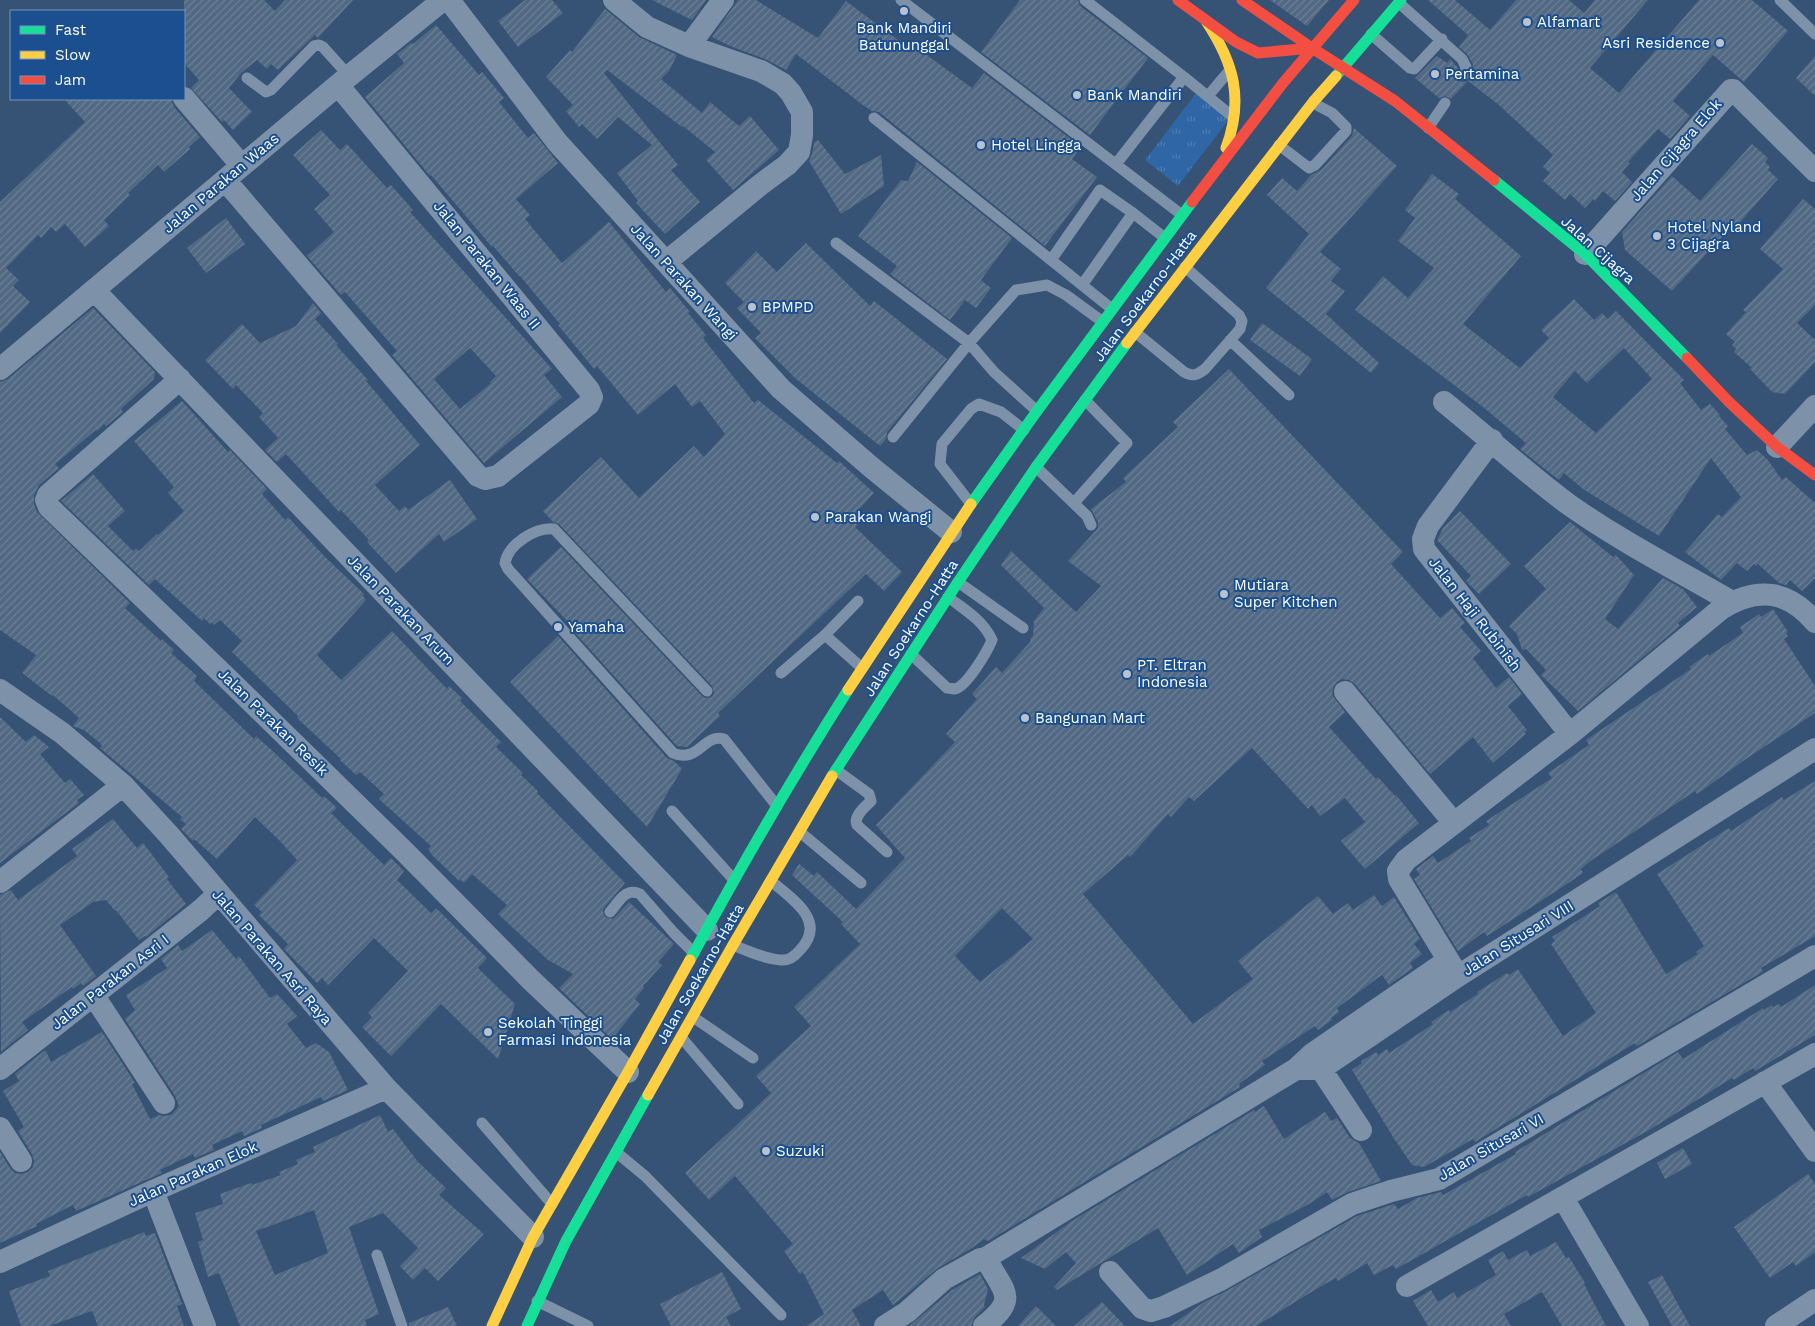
<svg xmlns="http://www.w3.org/2000/svg" width="1815" height="1326" font-family="'Work Sans',sans-serif">
	<style>
		.grass { fill: url(#grass-tufts) }
		.building { fill: url(#building-hatch); fill-rule: evenodd }
		.lines { fill: none; stroke-linecap: round; stroke-linejoin: round }
		.lane { stroke: #7d92a8; stroke-width: 11 }
		.street { stroke: #7d92a8; stroke-width: 22 }
		.fast { stroke: #16e098; stroke-width: 11 }
		.slow { stroke: #ffcf43; stroke-width: 11 }
		.jam { stroke: #f24e42; stroke-width: 11 }
		.poi-dot { fill: #b9c2ce; stroke: #1b4f8f; stroke-width: 2 }
		.labels { text-anchor: middle; stroke-width: 4; stroke-linejoin: round; paint-order: stroke }
		.poi-label { font-size: 15px; fill: #fff; stroke: #1b4f8f; text-anchor: start }
		.street-label { font-size: 15px; fill: #fff; stroke: #1b4f8f }
	</style>
	<defs>
		<pattern id="grass-tufts" width="24" height="20" patternUnits="userSpaceOnUse" patternTransform="scale(1.25)"><rect width="24" height="20" fill="#2f66a5"/><path d="M3 7l-1-3M5 7V3M7 7l1-3M15 17l-1-3M17 17v-4M19 17l1-3" fill="none" stroke="#4e7db2"/></pattern>
		<pattern id="building-hatch" width="6" height="6" patternUnits="userSpaceOnUse" patternTransform="scale(1.25)"><rect width="6" height="6" fill="#526984"/><path d="M-1 1l2-2M0 6l6-6M5 7l2-2" fill="none" stroke="#6c8096"/></pattern>
	</defs>
	<rect width="100%" height="100%" fill="#365274"/>
	<path class="grass" d="M1197 92 1230 118 1178 186 1145 160Z"/>
	<path class="building" d="M184 0H264L275 11 285 0H353L318 38 315 35 278 70 271 64 267 69 257 60 241 73 229 88 252 112 233 130 224 120 222 122 191 88 199 80 184 63Z
		M525 0H552L563 13 518 47 498 21Z
		M652 0H706L692 20Z
		M738 0H756L818 38 846 1 910 49 913 45 972 88 984 73 1081 147 1072 159 1097 177 1045 246 879 112 872 111 863 105 796 54 786 70 765 59 730 46 712 37Z
		M1020 0H1078L1080 6 1148 58 1090 135 981 52Z
		M1270 0H1329L1307 26Z
		M1428 0H1455L1490 30 1516 0H1569L1584 13 1595 0H1648L1590 68 1619 93 1699 0H1752L1788 31 1744 82 1713 55 1673 101 1690 116 1670 139 1658 129 1628 162 1630 163 1622 172 1632 182 1615 201 1603 191 1595 201 1593 199 1585 208 1570 194 1565 200 1543 181 1550 173 1543 167 1553 155 1499 105 1468 81 1471 77 1473 64 1467 54 1459 47 1468 35Z
		M605 9 639 37 677 55 669 71 661 79 702 113 710 102 739 126 750 116 779 150 733 190 706 160 715 152 683 126 682 127 607 70 604 73 678 165 671 170 700 202 665 234 636 203 638 201 617 173 652 145 618 117 597 139 582 124 579 127 566 111 573 105 546 77 570 50 572 52Z
		M436 25 479 75 482 72 504 98 499 102 528 138 534 133 558 163 516 199 530 215 525 219 562 263 609 222 666 292 670 288 690 312 688 313 706 335 703 338 754 403 758 400 837 463 839 461 874 493 851 518 858 524 855 527 902 572 884 591 866 574 718 713 720 716 687 747 677 746 569 626 571 625 527 579 561 547 702 696 705 698 712 697 714 693 712 686 559 524 553 522 543 511 601 457 639 498 694 446 704 457 725 434 700 401 692 407 675 384 638 415 597 366 594 369 558 325 560 324 520 276H519L493 246 492 247 431 175 430 176 365 97 404 63 397 54 411 43 413 44Z
		M1437 56 1447 63 1450 59 1458 68 1457 77 1458 80 1463 82 1468 81 1451 99 1445 96 1439 98 1415 78Z
		M1815 56V96L1796 78Z
		M64 99H171L174 107 200 137 189 147 190 149 164 172 158 165 128 193 130 195 104 220 109 226 85 247 65 224 56 232 51 227 41 238 38 235 6 268 19 280 13 286 30 302 0 333V202L85 122Z
		M1354 128 1397 166 1320 252 1341 269 1331 281 1345 291 1326 314 1379 363 1371 373 1266 288 1309 234 1267 195 1282 178 1297 191 1311 175 1321 170 1352 136Z
		M321 130 340 150 347 144 387 188 391 185 413 210 410 212 552 369 544 375 562 397 484 463 392 355 397 351 345 292 341 295 307 256 334 232 314 209 330 195 293 155ZM470 348 496 376 490 382 491 383 460 409 434 379Z
		M818 140 845 174 881 155 884 186 841 214 809 161 812 154 814 143Z
		M1752 144 1768 158 1765 162 1770 167 1768 170 1778 179 1735 228 1733 226 1717 242 1672 291 1625 250 1622 232 1672 176 1700 201Z
		M917 162 1012 238 981 280 991 288 976 308 965 300 950 320 890 274 897 266 858 236 901 180 908 181Z
		M1432 174 1459 194 1455 199 1521 256 1463 324 1520 368 1549 338 1541 330 1574 299 1594 320 1602 313 1608 319 1616 311 1684 380 1680 383 1701 410 1710 404 1720 415 1719 416 1728 426 1725 429 1747 455 1757 450 1767 459 1782 480 1786 477 1815 503V578L1802 591 1790 580 1786 585 1779 583 1758 564 1756 566 1754 564 1747 571 1737 563 1721 580 1685 552 1718 514 1722 517 1741 497 1711 458 1659 536 1583 489 1564 473 1559 480 1555 477 1520 449 1526 443 1483 407 1355 310 1383 276 1408 298 1434 268 1398 241 1415 218 1405 210ZM1624 348 1652 379 1596 433 1553 397 1575 371 1587 383Z
		M1803 199 1815 209V305L1797 323 1815 340V362L1785 394 1772 392 1750 369 1752 368 1734 352 1736 349 1732 345 1735 342 1726 334 1746 312 1743 310 1783 269 1760 249Z
		M226 218 245 244 206 273 187 248Z
		M806 243 870 306 874 301 947 359 887 432 886 439 880 446 795 378 755 338 761 333 737 308 744 302 725 283 756 251 777 272Z
		M313 303 321 313 315 319 338 344 336 345 368 380 366 381 420 445 375 485 399 511 405 506 408 510 450 480 477 519 444 542 439 534 396 573 367 542 369 540 341 510 339 512 286 454 277 462 265 450 278 438 259 417 263 413 236 385 233 389 205 360 242 324 260 343 296 326Z
		M93 308 155 372 154 379 121 409 123 412 106 426 104 424 97 431 96 430 55 464 59 468 39 485 34 495V504L37 512 130 603 125 608 161 641 162 639 174 650 171 653 197 676 194 681 254 739 256 736 277 755 322 798 324 796 337 808 331 813 384 865 391 858 404 871 397 880 431 913 436 908 487 958 478 968 515 1004 498 1059 441 1004 391 1056 362 1027 372 1017 368 1013 408 971 374 938 328 985 322 978 317 983 284 949 288 944 259 915 262 912 254 905 297 860 280 841 255 817 217 859 194 839 193 841 181 829 186 824 180 819 182 817 100 748 102 746 100 743 84 730 73 726 79 718 53 695 52 696 22 673 36 655 0 630V382L8 379Z
		M1262 323 1312 359 1300 376 1250 340Z
		M1229 369 1403 552 1391 564 1440 618 1452 608 1465 623 1460 627 1481 651 1473 658 1496 688 1509 677 1522 694 1508 706 1527 730 1524 732 1526 734 1493 763 1473 737 1430 774 1355 684 1349 680 1342 679 1337 682 1333 688 1332 695 1345 712 1329 727 1376 779 1378 777 1395 796 1396 795 1419 823 1365 869 1341 841 1365 822 1345 798 1320 816 1312 805 1308 809 1252 748 1194 801 1189 797 1171 817 1168 814 1130 857 1128 855 1083 894 1193 1024 1253 979 1238 961 1318 896 1333 914 1348 903 1353 910 1374 895 1382 906 1394 897 1420 939 1414 944 1422 954 1410 963 1413 968 1389 985 1382 975 1337 1008 1339 1012 1331 1018 1332 1020 1318 1030 1315 1026 1262 1061 1265 1065 1239 1084 1240 1087 988 1241 984 1239 972 1248 938 1268 893 1305 883 1290 852 1310 861 1326H806L824 1314 803 1272 800 1274 784 1251 793 1244 735 1176 709 1200 685 1173 771 1093 756 1076 811 1026 794 1007 860 944 841 924 843 922 792 875 799 864 814 876 817 872 856 909 905 858 876 825 955 742 946 734 977 699 972 694 996 667 1002 673 1031 641 1030 639 1033 636 1034 621 1044 608 1001 565 1011 551 1076 612 1101 586 1068 561 1098 528V522L1091 509 1126 482 1123 478 1178 427 1173 422ZM1002 908 1033 939 980 982 955 956Z
		M182 401 228 452 230 450 267 489 262 494 285 520 288 517 324 556 364 594 363 596 366 600 317 655 341 680 392 631 447 689 449 686 462 698 460 701 501 742 496 747 523 773 521 775 538 791 537 793 625 883 604 908 603 911 605 917 613 919 629 902 674 944 658 962 662 965 643 986 644 988 635 999 640 1004 612 1039 559 988 573 974 548 960 498 914 507 905 472 874 464 883 460 879 459 881 433 856 428 849 431 846 379 799 384 794 360 772 356 775 340 760 341 759 297 718 298 716 232 652 242 641 220 620 214 625 211 622 210 624 204 618 202 621 155 579 149 585 61 501 93 474 125 511 108 526 133 551 136 548 139 551 157 534 158 535 184 511 168 493 174 487 134 441Z
		M1460 511 1511 564 1479 594 1466 581 1471 576 1437 540 1443 528Z
		M1570 522 1613 557 1616 555 1634 575 1605 619 1618 629 1663 578 1683 589 1697 607 1678 623 1680 626 1578 711 1541 675 1546 670 1526 649 1522 650 1517 634 1509 626 1546 589 1524 566Z
		M1773 609 1788 632 1786 633 1788 636 1784 639 1815 686V713L1746 759 1697 794 1695 791 1589 862 1581 869 1583 873 1570 882 1487 936 1484 932 1458 951 1414 879 1420 875 1416 869 1433 856 1438 863 1471 841 1469 838 1489 825 1486 821 1552 778 1548 773 1589 745 1586 740 1691 669 1689 667 1708 654 1709 656 1743 633 1740 627 1759 614 1761 617Z
		M558 636 667 758 674 761 682 769 647 827 510 682Z
		M0 717 26 742 34 735 49 747 40 754 65 783 70 779 84 795 77 800 79 803 0 863Z
		M1815 781V936L1761 968 1763 971 1759 974 1637 1046 1635 1043 1475 1142 1473 1139 1424 1167 1412 1165 1393 1137 1352 1070 1362 1063 1361 1061 1376 1052 1378 1055 1387 1049 1389 1053 1433 1024 1431 1022 1449 1010 1450 1012 1478 994 1477 992 1507 973 1509 975 1518 969 1563 1036 1596 1013 1551 944 1555 941 1552 937 1600 906 1598 903 1616 892 1666 974 1698 954 1696 952 1704 946 1657 874 1729 828 1731 831 1782 797 1784 800Z
		M113 819 137 848 143 843 169 877 167 879 186 904 146 937 145 936 139 940 116 910 115 911 106 900 93 902 60 925 96 976 83 986 81 983 73 989 72 987 22 1022 28 1030 1 1052 0 895 11 890 18 900 77 856 72 849Z
		M212 930 236 959 239 956 270 998 277 994 297 1016 287 1024 306 1048 316 1043 329 1052 348 1090 323 1101 321 1097 261 1125 262 1128 244 1136 242 1131 212 1145 214 1150 195 1158 193 1154 160 1170 162 1173 76 1211 73 1205 36 1224 37 1226 0 1243V1152L10 1168 15 1173 22 1174 28 1172 33 1167 34 1161 32 1154 18 1131 24 1127 3 1091 19 1081 15 1074 44 1051H46L51 1062 102 1032 135 1083 132 1084 150 1119 160 1115 165 1116 172 1114 179 1106 175 1096 125 1019 135 1010 126 995 167 968 161 959 178 945 182 951Z
		M1815 985V1035L1755 1071 1753 1068 1734 1080 1732 1078 1651 1129 1528 1197 1527 1195 1396 1269 1393 1265 1374 1275 1367 1263 1338 1281 1336 1278 1318 1288 1256 1326H1170L1204 1302 1228 1290 1357 1216 1394 1204 1398 1209 1417 1198 1441 1192 1443 1195 1452 1190 1516 1154 1515 1152 1678 1052 1683 1059 1763 1008 1764 1010 1772 1005 1773 1007 1779 1004 1781 1007Z
		M1264 1106 1284 1139 1325 1112 1331 1121 1337 1118 1350 1138 1359 1143 1381 1181 1348 1192 1332 1200 1327 1192 1309 1204 1259 1230 1262 1237 1239 1253 1233 1244 1187 1275 1158 1228 1057 1290 1054 1287 1076 1263 1066 1252 1045 1269 1021 1258 1072 1221 1254 1110 1255 1112Z
		M380 1115 388 1132 393 1129 418 1162 446 1188 439 1195 484 1234 438 1281 425 1268 413 1280 400 1266 418 1248 383 1213 349 1227 379 1314 365 1320 367 1326H240L219 1273 208 1277 198 1242 203 1240 195 1213 223 1204 220 1194 251 1183 252 1185 281 1175 279 1172 298 1164 296 1160 315 1152 313 1147ZM314 1210 328 1253 275 1275 256 1231Z
		M1683 1148 1692 1164 1665 1179 1657 1163Z
		M1808 1174 1815 1184V1252L1796 1266 1793 1262 1770 1278 1734 1227Z
		M144 1232 146 1236 155 1233 182 1304 177 1306 184 1326H98L92 1311 49 1326H21L9 1291 50 1276 48 1271Z
		M1556 1242 1566 1258 1569 1257 1585 1283 1584 1284 1606 1326H1562L1542 1292 1504 1314 1511 1326H1428L1413 1301 1431 1290 1438 1302 1454 1292 1457 1298 1496 1275 1488 1260 1503 1251 1508 1260 1527 1250 1530 1256Z
		M722 1272 741 1309 726 1317 731 1326H671L660 1304Z
		M980 1274 988 1289 984 1305 985 1307 975 1317 971 1326H909L952 1290Z
		M1662 1275 1690 1326H1672L1648 1282Z
		M1102 1302 1125 1326H1074Z
		M1036 1306 1056 1326H1018Z
		M448 1307 457 1326H409V1323Z"/>
	<g class="lines">
		<path class="lane" d="M901 0 1182 215
			M1085 0 1184 77
			M1780 0 1815 34
			M1399 3 1462 59 1466 67 1464 75
			M1371 34 1410 68 1414 69 1442 39
			M247 78 266 92 271 90 314 46 319 45 323 47 349 76
			M1208 96 1229 71
			M874 118 1112 309
			M1428 128 1445 103
			M1279 145 1309 168 1315 165 1346 131V127L1332 113 1313 103
			M1116 164 1184 77 1233 117
			M836 243 969 343 994 372 1037 411
			M1051 260 1100 190 1133 213
			M1082 285 1133 213 1165 238
			M1135 332 1184 372C1193 377 1197 375 1205 369L1240 329 1242 321 1239 315 1185 267
			M1230 340 1289 395
			M893 437 969 343 1016 290 1047 285 1066 295 1103 322
			M1036 467 1087 516 1091 525
			M1074 503 1127 443 1085 400
			M971 504 940 464 942 444 971 409 979 404 1001 412 1024 430
			M958 582 1023 628
			M825 635 858 601
			M911 654 947 688C948 688 954 689 955 689 967 686 987 652 992 640 983 620 965 610 948 597
			M781 673 825 635 862 668
			M707 691 554 529C536 527 508 544 505 563L508 569 673 753C698 764 704 733 724 739L777 806
			M836 770 869 794 871 801C865 807 853 816 857 825L887 852
			M672 811 734 880
			M800 832 861 883
			M610 912C619 902 625 887 640 894L674 933 694 953
			M733 945C748 951 765 959 781 960 789 961 795 956 800 950 828 921 792 899 771 881
			M693 1017 753 1058
			M681 1037 738 1104
			M482 1123 552 1204
			M616 1152 645 1176 781 1315
			M377 1255 402 1326
			M537 1301 588 1326"/>
		<path class="street" d="M449 0 557 142 781 389 871 467 951 532
			M614 0 647 27 689 46 761 71 783 84 791 93 802 112V135L799 152 787 165 760 185 666 262
			M689 46 723 0
			M184 98 242 166
			M225 180 478 476 485 479 498 476 589 404 592 397 589 390 338 85
			M1585 254 1731 90H1733L1815 171
			M94 290 707 930
			M0 369 338 85 443 0
			M180 379 48 495 46 500 49 507 229 680 405 852 530 979 628 1072
			M1444 402C1486 436 1525 472 1568 504 1620 541 1677 570 1732 602
			M1492 440 1428 526 1423 539 1424 549 1570 734
			M1777 447 1815 406
			M0 690 62 733 123 785 169 835 386 1088 533 1237
			M1345 692 1454 823
			M0 882 123 785
			M1458 976 1399 879 1398 871 1406 860 1570 734 1721 609C1757 586 1788 590 1815 622
			M94 996 164 1103
			M1313 1057 1361 1130
			M0 1069 201 910 218 894
			M1296 1069H1321L1458 976 1815 749
			M1765 1082 1815 1151
			M0 1128 21 1161
			M153 1191 205 1326
			M1563 1198 1638 1326
			M0 1262 153 1191 386 1088
			M1110 1272 1142 1308 1151 1311 1164 1307 1222 1279 1352 1204 1391 1191 1439 1179 1815 956
			M1407 1286 1815 1054
			M885 1326 907 1312 944 1279 980 1259 986 1258 1296 1069 1312 1054 1447 961
			M984 1326C1021 1296 1002 1292 986 1258
			M1776 1326 1815 1300"/>
		<path class="fast" d="M1336 76 1401 0
			M1494 180 1585 254 1687 358
			M971 504 1037 411 1192 202
			M832 776 958 582 1036 467 1127 343
			M690 960C740 868 792 778 848 690
			M527 1326 566 1241 648 1095"/>
		<path class="slow" d="M1206 21C1234 63 1244 99 1226 148
			M1127 343 1313 102 1336 76
			M848 690 971 504
			M648 1095 733 945 832 776
			M492 1326 533 1237 628 1072 690 960"/>
		<path class="jam" d="M1178 0 1236 42 1258 53 1312 48
			M1242 0 1312 48 1395 101 1494 180
			M1192 202 1283 83 1354 0
			M1687 358 1729 402 1777 447 1815 475"/>
	</g>
	<g class="poi-dot">
		<circle cx="904" cy="11" r="5"/>
		<circle cx="1527" cy="22" r="5"/>
		<circle cx="1720" cy="43" r="5"/>
		<circle cx="1435" cy="74" r="5"/>
		<circle cx="1077" cy="95" r="5"/>
		<circle cx="981" cy="145" r="5"/>
		<circle cx="1657" cy="236" r="5"/>
		<circle cx="752" cy="307" r="5"/>
		<circle cx="815" cy="517" r="5"/>
		<circle cx="1224" cy="594" r="5"/>
		<circle cx="558" cy="627" r="5"/>
		<circle cx="1127" cy="674" r="5"/>
		<circle cx="1025" cy="718" r="5"/>
		<circle cx="488" cy="1032" r="5"/>
		<circle cx="766" cy="1151" r="5"/>
	</g>
	<g class="labels">
		<g class="poi-label">
			<text x="1537" y="27">Alfamart</text>
			<text x="904" y="33" text-anchor="middle">Bank Mandiri<tspan x="904" dy="17">Batununggal</tspan></text>
			<text x="1710" y="48" text-anchor="end">Asri Residence</text>
			<text x="1445" y="79">Pertamina</text>
			<text x="1087" y="100">Bank Mandiri</text>
			<text x="991" y="150">Hotel Lingga</text>
			<text x="1667" y="232">Hotel Nyland<tspan x="1667" dy="17">3 Cijagra</tspan></text>
			<text x="762" y="312">BPMPD</text>
			<text x="825" y="522">Parakan Wangi</text>
			<text x="1234" y="590">Mutiara<tspan x="1234" dy="17">Super Kitchen</tspan></text>
			<text x="568" y="632">Yamaha</text>
			<text x="1137" y="670">PT. Eltran<tspan x="1137" dy="17">Indonesia</tspan></text>
			<text x="1035" y="723">Bangunan Mart</text>
			<text x="498" y="1028">Sekolah Tinggi<tspan x="498" dy="17">Farmasi Indonesia</tspan></text>
			<text x="776" y="1156">Suzuki</text>
		</g>
		<g class="street-label">
			<text transform="translate(1676 150) rotate(-49)" y="5">Jalan Cijagra Elok</text>
			<text transform="translate(221 183) rotate(-40)" y="5">Jalan Parakan Waas</text>
			<text transform="translate(1598 250) rotate(42)" y="5">Jalan Cijagra</text>
			<text transform="translate(487 265) rotate(51)" y="5">Jalan Parakan Waas II</text>
			<text transform="translate(684 282) rotate(48)" y="5">Jalan Parakan Wangi</text>
			<text transform="translate(1145 296) rotate(-53)" y="5">Jalan Soekarno-Hatta</text>
			<text transform="translate(401 610) rotate(46)" y="5">Jalan Parakan Arum</text>
			<text transform="translate(1475 614) rotate(52)" y="5">Jalan Haji Rubinish</text>
			<text transform="translate(911 628) rotate(-57)" y="5">Jalan Soekarno-Hatta</text>
			<text transform="translate(273 722) rotate(44)" y="5">Jalan Parakan Resik</text>
			<text transform="translate(1518 938) rotate(-32)" y="5">Jalan Situsari VIII</text>
			<text transform="translate(272 957) rotate(49)" y="5">Jalan Parakan Asri Raya</text>
			<text transform="translate(700 974) rotate(-60)" y="5">Jalan Soekarno-Hatta</text>
			<text transform="translate(110 982) rotate(-38)" y="5">Jalan Parakan Asri I</text>
			<text transform="translate(1491 1147) rotate(-30)" y="5">Jalan Situsari VI</text>
			<text transform="translate(193 1174) rotate(-24)" y="5">Jalan Parakan Elok</text>
		</g>
	</g>
	<rect x="10" y="10" width="175" height="90" fill="#1b4f8f" stroke="#7695bc"/>
	<rect x="20" y="26" width="25" height="8" fill="#16e098" stroke="#7695bc"/>
	<text x="55" y="35" font-size="15" fill="#ffffff">Fast</text>
	<rect x="20" y="51" width="25" height="8" fill="#ffcf43" stroke="#7695bc"/>
	<text x="55" y="60" font-size="15" fill="#ffffff">Slow</text>
	<rect x="20" y="76" width="25" height="8" fill="#f24e42" stroke="#7695bc"/>
	<text x="55" y="85" font-size="15" fill="#ffffff">Jam</text>
</svg>
